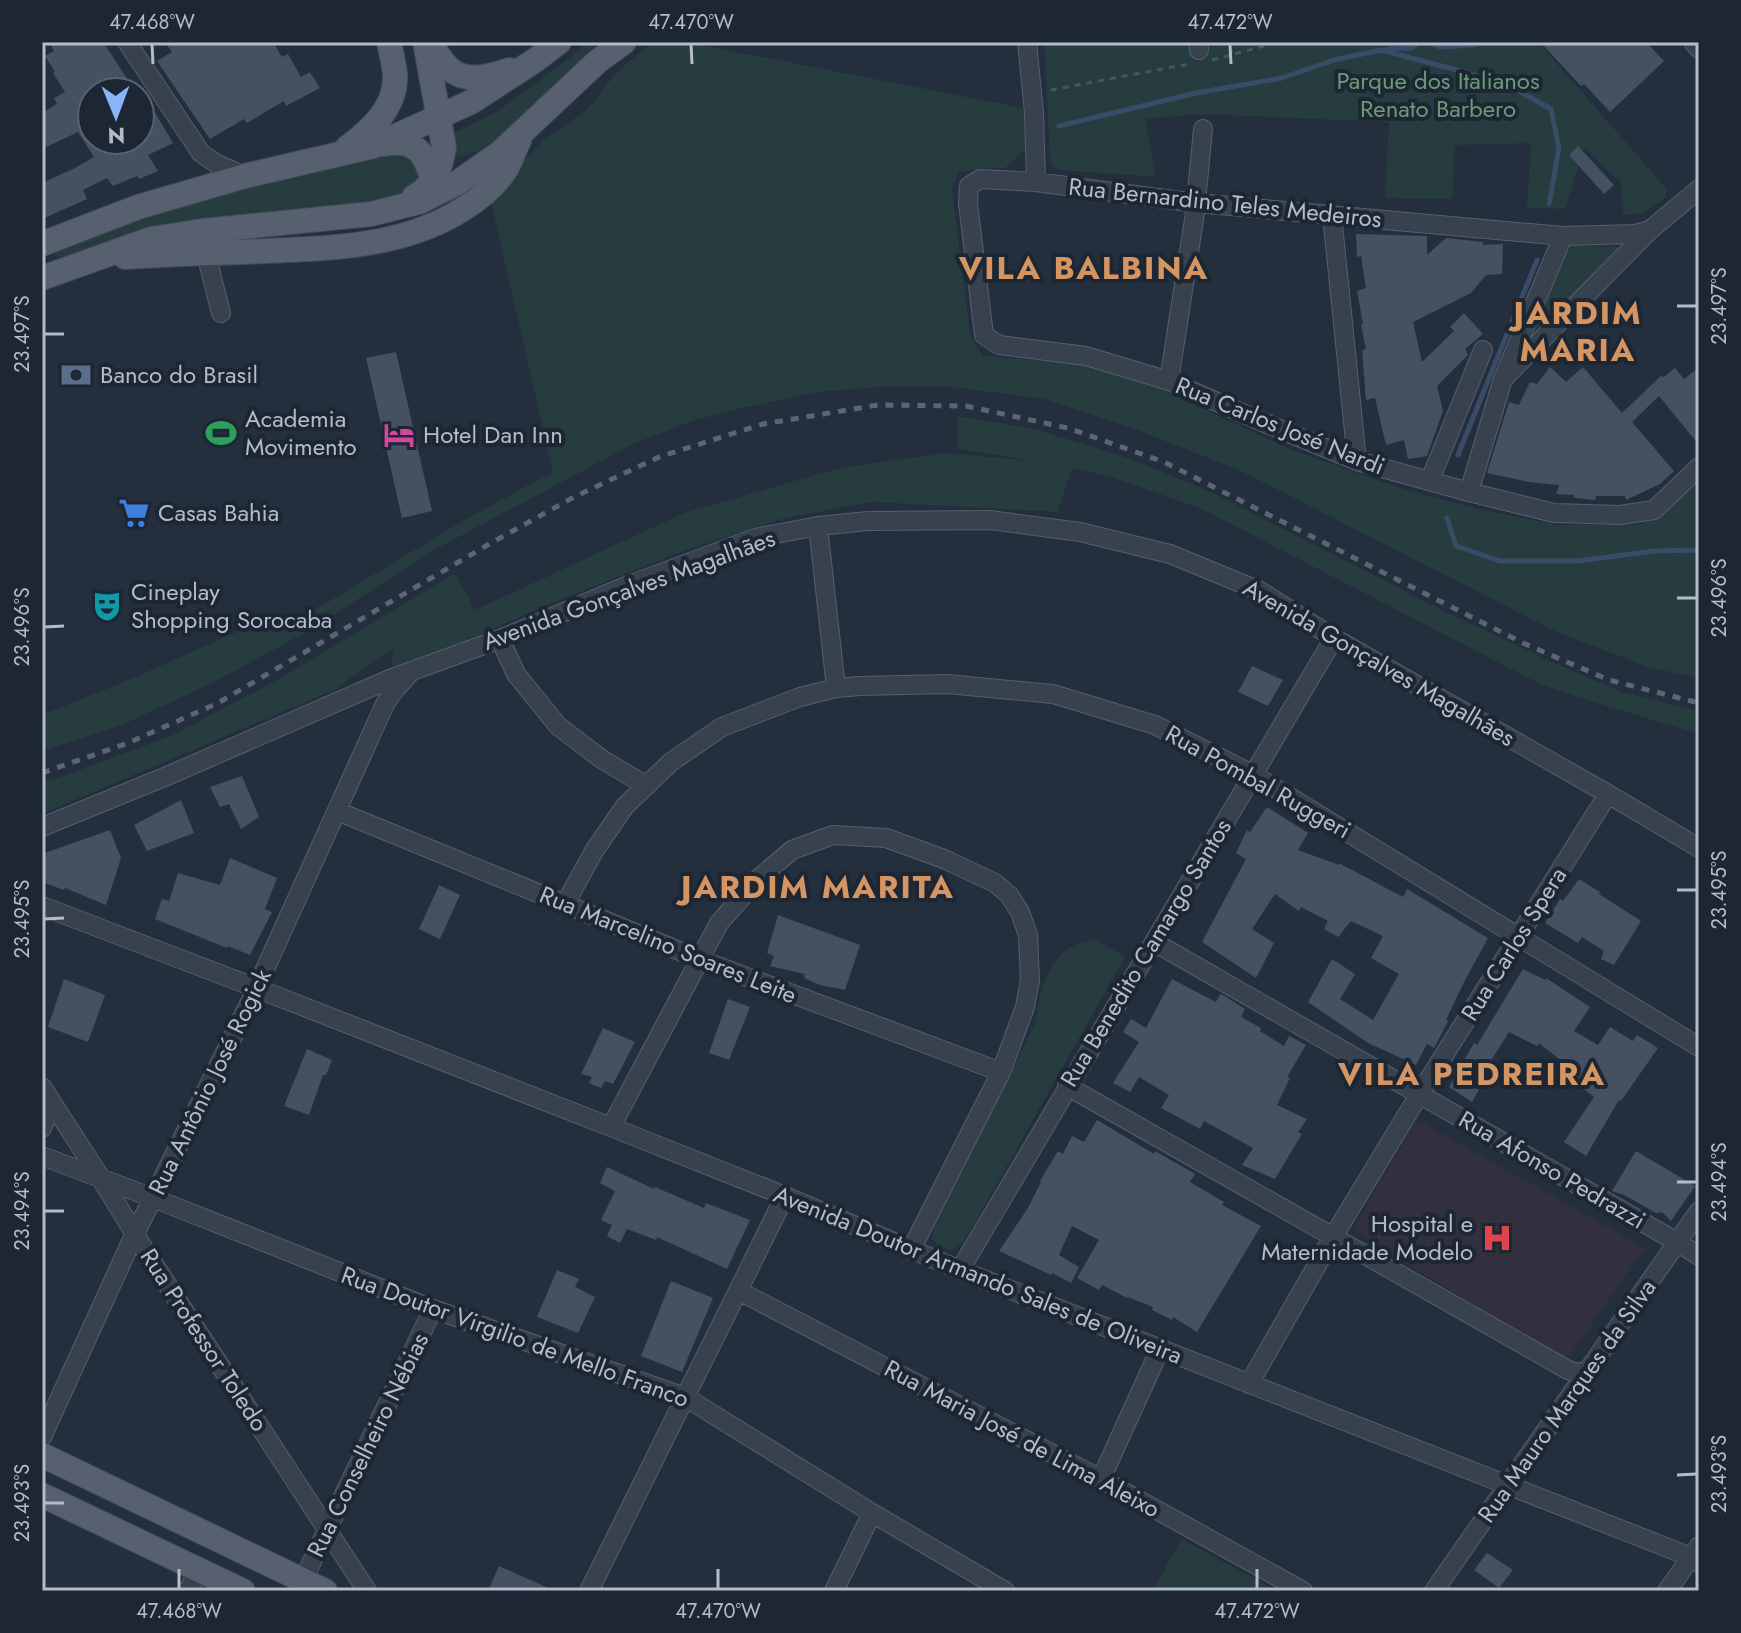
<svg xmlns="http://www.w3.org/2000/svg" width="1741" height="1633" font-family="Jost,sans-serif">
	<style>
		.medical { fill: #32303f }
		.green { fill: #263c3f }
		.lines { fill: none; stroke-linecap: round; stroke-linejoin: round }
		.stream { stroke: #394c67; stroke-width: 5 }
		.building { fill: #455162 }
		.minor-casing { stroke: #565f6c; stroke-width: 20 }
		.major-casing { stroke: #414a57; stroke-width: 26 }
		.path { stroke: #44595c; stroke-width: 3; stroke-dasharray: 6 6; stroke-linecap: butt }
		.minor { stroke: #38414e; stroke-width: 18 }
		.major { stroke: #56606e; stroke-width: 24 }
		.rail { stroke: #5a6575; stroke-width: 5; stroke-dasharray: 8 8; stroke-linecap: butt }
		.ticks { fill: none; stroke: #b4bcc9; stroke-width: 3 }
		.labels { text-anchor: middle; stroke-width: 8; stroke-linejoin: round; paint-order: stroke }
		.park-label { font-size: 24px; fill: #6b9a76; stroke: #1d2633 }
		.street-label { font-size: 24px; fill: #b4bcc9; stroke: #1d2633 }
		.poi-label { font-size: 24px; fill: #b4bcc9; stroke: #1d2633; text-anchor: start }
		.district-label { font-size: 32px; font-weight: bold; letter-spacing: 2px; fill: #d59563; stroke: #1d2633 }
		.neatline { fill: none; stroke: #b4bcc9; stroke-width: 3 }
		.ticks-label { font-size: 20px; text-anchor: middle; fill: #b4bcc9 }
	</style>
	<rect width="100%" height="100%" fill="#242f3e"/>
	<path class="medical" d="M1416 1122 1423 1123 1645 1248 1571 1354 1562 1359 1355 1232 1354 1227Z"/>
	<path class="green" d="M585 42H598C575 65 484 167 454 156L453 134 498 111 572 56Z
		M652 42H704L705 46 1023 108 1026 148 1005 168H986L959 172 952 188 970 335 983 356 1077 363 1161 389 1292 450 1400 488 1474 508 1556 525 1642 524 1683 496 1699 481V678L1651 668 1559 633 1241 471 1135 429 1044 399 953 387 892 386 818 392 737 409 692 421 635 443 434 550 310 630 214 682 122 725 42 751V715L131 679 250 626 305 616 466 519 553 472 490 198 511 172 544 140 588 109 615 74Z
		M1044 42H1538L1666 188V197C1654 207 1639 218 1623 214L1621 182 1584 148 1565 209 1527 208 1531 143 1455 145 1452 199 1385 198 1389 122 1201 114 1145 119 1156 177 1060 170 1052 166 1050 158Z
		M400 151 415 157 421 180 416 188 394 200 78 256 58 257 53 255 60 246 109 227 266 182 330 169Z
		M1567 245 1619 247 1528 346Z
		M958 416 1035 429 1131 459 1211 492 1446 612 1556 664 1622 692 1699 711V734L1574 696 1536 682 1202 509 1108 476 1072 468 1058 512 873 502 785 518 675 554 547 605 402 669 394 667 391 663 394 648 334 690 42 814V782L67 775 173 735 279 679 454 574 457 576 475 610 684 513 840 468 946 453 1034 461 958 449Z
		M1097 940 1125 957 969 1233C958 1248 957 1253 938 1247L932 1238 935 1226 1036 1021C1041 982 1051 943 1097 940Z
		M1181 1539 1277 1591H1153Z"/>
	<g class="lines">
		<path class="stream" d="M1426 42 1440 47 1475 45 1478 42
			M1387 49 1412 48 1420 42
			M1059 126 1196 93 1282 78 1334 60 1381 50 1468 73 1519 91 1551 109 1559 148 1549 204
			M1458 455 1537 260
			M1447 518 1456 546 1500 561H1577L1655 551 1699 550"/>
	</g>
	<path class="building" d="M49 42H103L136 92H92V140H140V87L173 143 148 155 158 171 139 179 137 176 113 186 107 178 83 190 87 199 42 219V183L75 168 94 157 78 132 42 149V113L57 104 54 98 65 92 53 73 55 72 45 56 54 51Z
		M165 42H273L282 57 288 54 301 77 310 72 320 88 286 106 284 101 247 123 244 119 210 139 157 61 172 52Z
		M1540 42H1646L1664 61 1610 112 1584 84 1581 86Z
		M1578 146 1614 185 1604 194 1569 155Z
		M1356 234 1427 236V255L1446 238 1483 242V245L1503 244 1502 274 1486 275 1471 293 1413 322 1422 362 1454 331 1450 327 1464 313 1483 334 1465 349 1468 355 1437 386 1443 411 1427 456 1408 459 1404 440 1386 445 1375 398 1366 400 1362 350 1366 349 1361 325 1363 324 1357 291 1366 288 1361 256 1357 257Z
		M396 352 432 511 402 518 366 358Z
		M1550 367 1566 382 1583 367 1622 413 1661 376 1664 377 1675 368 1684 379 1699 367V445L1659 396 1632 422 1674 471 1660 484 1626 500 1625 496H1596L1595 500 1574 498V495L1556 494 1559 485 1529 482 1487 473 1509 402 1519 405 1530 382 1537 384Z
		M1252 666 1283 680 1268 706 1238 692Z
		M242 776 259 817 241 829 229 804 220 807 210 787Z
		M181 800 194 833 147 851 134 825Z
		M1267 807 1308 833 1298 850 1339 865V863L1403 897 1407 889 1488 938 1464 982 1446 1020 1448 1021 1434 1048 1427 1044 1416 1065 1368 1043 1308 1002 1332 959 1355 974 1340 999 1373 1020 1399 974 1371 958 1383 936 1351 921 1338 937 1324 929 1328 921 1301 907 1299 911 1275 894 1252 929 1274 943 1256 978 1202 942 1246 859 1236 853 1247 830 1250 832Z
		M110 830 121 858 106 905 65 888 64 890 42 882V854Z
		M230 858 277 878 265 909 272 912 250 955 228 946 227 948 155 919 162 899 169 901 178 873 220 885Z
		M1579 879 1600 892 1599 894 1641 921 1614 965 1601 959 1604 951 1582 937 1578 943 1545 923 1560 899 1563 901Z
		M439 885 460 895 440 939 419 929Z
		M778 915 860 945 845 990 820 985 804 978 805 974 770 966 774 956 767 953Z
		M1523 969 1545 980 1546 978 1590 1007 1574 1031 1598 1045 1610 1027 1633 1041 1637 1035 1658 1048 1621 1101 1619 1100 1586 1156 1564 1142 1594 1097 1562 1072 1567 1065 1539 1043 1537 1046 1509 1032 1478 1081 1482 1084 1472 1102 1449 1087 1474 1043 1477 1045Z
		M64 979 105 995 88 1042 48 1027Z
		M1172 979 1216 1002 1220 994 1223 995 1245 1009 1241 1017 1261 1028 1260 1031 1284 1046 1289 1036 1306 1045 1287 1077 1290 1078 1277 1105 1307 1119 1298 1132 1302 1134 1275 1179 1242 1165 1253 1148 1204 1121 1200 1129 1161 1108 1169 1095 1139 1077 1130 1092 1113 1083 1139 1042 1123 1032 1131 1019 1146 1028Z
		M728 999 750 1007 729 1060 709 1053Z
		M603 1028 635 1042 613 1084 605 1081 601 1088 589 1083 592 1077 581 1074Z
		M307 1049 332 1060 326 1075H323L309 1115 284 1106Z
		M1097 1120 1154 1154 1155 1151 1195 1174 1190 1182 1224 1202 1222 1205 1261 1226 1197 1332 1173 1317 1172 1320 1152 1310 1153 1307 1128 1297 1127 1298 1102 1285 1099 1290 1077 1278 1099 1240 1072 1226 1059 1255 1079 1267 1071 1283 1052 1273 1051 1275 999 1251 1028 1208 1041 1182 1040 1181 1058 1151 1063 1154 1072 1136 1084 1142Z
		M1636 1151 1695 1186 1671 1221 1662 1212 1656 1213 1624 1195 1612 1191Z
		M607 1167 654 1189 655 1187 704 1208 706 1203 750 1220 727 1269 657 1237 656 1240 627 1229 620 1243 607 1236 612 1225 601 1220 615 1191 600 1183Z
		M557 1270 579 1279 575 1287 595 1297 578 1333 537 1317Z
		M671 1281 713 1298 682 1372 641 1356Z
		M1487 1553 1513 1570 1499 1588 1474 1570Z
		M499 1566 555 1591H488Z"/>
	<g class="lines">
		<g class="minor-casing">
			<path id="minor" d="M127 42 201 153 217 164 245 176
				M1027 42 1034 113 1036 182
				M1198 42 1199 50
				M1693 42 1699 49
				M1332 215 1357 461
				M1650 230 1635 234 1563 236 1196 203 1036 182 980 179 969 186 968 203 984 335 999 345 1086 356 1169 381 1265 423 1357 461 1469 492 1554 513 1620 515 1654 510 1699 467
				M206 254 221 313
				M1503 379 1650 230 1699 189
				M1169 381 1195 213 1203 129
				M1430 480 1483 350
				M1469 492 1503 379 1563 236
				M818 526 836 688
				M500 639 516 674 558 726 603 760 647 786
				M337 811 699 959 1001 1072
				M42 827 167 776 390 679 500 639 626 586 755 538 818 526 868 521 990 520 1080 532 1170 554 1260 591 1334 638 1608 794 1699 848
				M565 904 594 851 625 806 671 762 722 727 800 697 836 688 860 686 947 684 1053 694 1155 725 1252 774 1699 1047
				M42 906 256 988 611 1127 785 1196 960 1270 1691 1557 1699 1563
				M1154 942 1677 1242 1699 1256
				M1067 1086 1568 1370 1577 1373 1586 1371
				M42 1087 102 1180 144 1249 367 1591
				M611 1127 719 923 759 878 792 850 833 835 886 838 944 859 995 883 1009 895 1020 912 1028 935 1030 980 1025 1007 1001 1072 911 1250
				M42 1128 52 1103
				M42 1156 153 1198 433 1309 685 1397 872 1513 1005 1591
				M960 1270 1334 638
				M739 1291 1101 1479 1303 1591
				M1249 1384 1333 1237 1419 1095 1608 794
				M42 1437 130 1244 252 998 385 704 393 692 410 673
				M1101 1479 1160 1349
				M303 1580 433 1309
				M188 1591 199 1570
				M589 1591 785 1196
				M834 1591 872 1513
				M1434 1591 1699 1211
				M1667 1591 1699 1546"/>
		</g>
		<g class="major-casing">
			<path id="major" d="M431 42C449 81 470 84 509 70
				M384 144C416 138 426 154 433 182
				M347 148C371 130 397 107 395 74 394 64 391 52 389 42
				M414 197C434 186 441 169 444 147L425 42
				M42 244 138 207 245 176 374 146 471 102 537 59 559 42
				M125 257C171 254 219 253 265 251 342 248 424 246 486 192 493 186 501 177 506 169 511 161 514 150 519 141
				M42 278 151 239 202 231 371 214 419 202 457 183 501 152 598 61 624 42
				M42 1455 325 1591
				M42 1495 243 1591"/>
		</g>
		<path class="path" d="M1229 56 1237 42
			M1212 60 1279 42
			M1051 90 1189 64"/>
		<use href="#minor" class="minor"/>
		<use href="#major" class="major"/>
		<path class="rail" d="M42 773 128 743 218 703 491 543 574 497 659 457 763 424 878 405 966 406 1068 428 1164 462 1523 643 1609 680 1699 703"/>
	</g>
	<path class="ticks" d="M152 44 153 64M691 44 692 64M1230 44 1231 64M1677 306H1697M44 334H64M1677 598H1697M44 627 64 626M1677 890H1697M44 919 64 918M1677 1182H1697M44 1211H64M1677 1475 1697 1474M44 1503H64M179 1569V1589M718 1569V1589M1257 1569V1589"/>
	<defs>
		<g id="bank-bare" transform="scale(2.4)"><path d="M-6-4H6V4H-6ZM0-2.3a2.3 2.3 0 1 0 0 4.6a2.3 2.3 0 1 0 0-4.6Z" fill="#5c6f8a" stroke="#1d2633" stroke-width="2.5" paint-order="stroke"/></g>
		<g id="stadium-bare" transform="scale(2.4)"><path d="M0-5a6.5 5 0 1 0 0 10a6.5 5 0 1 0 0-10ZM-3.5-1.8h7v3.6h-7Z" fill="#2e9e5b" stroke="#1d2633" stroke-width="2.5" paint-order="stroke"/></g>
		<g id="hotel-bare" transform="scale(2.4)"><path d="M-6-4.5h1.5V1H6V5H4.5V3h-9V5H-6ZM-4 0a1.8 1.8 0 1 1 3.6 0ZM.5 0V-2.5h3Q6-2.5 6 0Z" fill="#d1479c" stroke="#1d2633" stroke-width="2.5" paint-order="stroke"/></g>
		<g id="supermarket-bare" transform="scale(2.4)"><path d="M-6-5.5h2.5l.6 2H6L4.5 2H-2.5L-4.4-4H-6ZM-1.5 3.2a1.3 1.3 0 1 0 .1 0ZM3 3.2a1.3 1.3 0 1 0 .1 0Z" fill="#3f7fe0" stroke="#1d2633" stroke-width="2.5" paint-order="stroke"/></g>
		<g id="theatre-bare" transform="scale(2.4)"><path d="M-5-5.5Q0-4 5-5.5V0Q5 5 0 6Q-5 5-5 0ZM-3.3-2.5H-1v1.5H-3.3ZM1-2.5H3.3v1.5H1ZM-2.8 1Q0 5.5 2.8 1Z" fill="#0f9aa8" stroke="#1d2633" stroke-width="2.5" paint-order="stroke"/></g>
		<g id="hospital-bare" transform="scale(2.4)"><path d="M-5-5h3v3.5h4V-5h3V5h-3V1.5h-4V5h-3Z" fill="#e0444e" stroke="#1d2633" stroke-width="2.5" paint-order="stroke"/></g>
	</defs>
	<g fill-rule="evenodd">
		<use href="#bank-bare" x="76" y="375"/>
		<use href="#stadium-bare" x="221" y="433"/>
		<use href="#hotel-bare" x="399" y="435"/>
		<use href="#supermarket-bare" x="134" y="513"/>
		<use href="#theatre-bare" x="107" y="606"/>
		<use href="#hospital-bare" x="1497" y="1238"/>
	</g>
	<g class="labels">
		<g class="park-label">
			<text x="1438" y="89">Parque dos Italianos<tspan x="1438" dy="28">Renato Barbero</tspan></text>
		</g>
		<g class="street-label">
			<text transform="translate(1225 203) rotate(6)" y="8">Rua Bernardino Teles Medeiros</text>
			<text transform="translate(1280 426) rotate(22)" y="8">Rua Carlos José Nardi</text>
			<text transform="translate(629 590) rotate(-20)" y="8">Avenida Gonçalves Magalhães</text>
			<text transform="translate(1379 663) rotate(30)" y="8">Avenida Gonçalves Magalhães</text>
			<text transform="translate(1258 782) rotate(29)" y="8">Rua Pombal Ruggeri</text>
			<text transform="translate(1514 944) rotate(-58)" y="8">Rua Carlos Spera</text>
			<text transform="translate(668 945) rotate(22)" y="8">Rua Marcelino Soares Leite</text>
			<text transform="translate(1146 953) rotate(-59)" y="8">Rua Benedito Camargo Santos</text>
			<text transform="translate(210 1082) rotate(-64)" y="8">Rua Antônio José Rogick</text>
			<text transform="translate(1552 1170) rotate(30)" y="8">Rua Afonso Pedrazzi</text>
			<text transform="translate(978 1275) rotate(22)" y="8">Avenida Doutor Armando Sales de Oliveira</text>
			<text transform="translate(515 1337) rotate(20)" y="8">Rua Doutor Virgilio de Mello Franco</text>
			<text transform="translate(204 1340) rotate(57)" y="8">Rua Professor Toledo</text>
			<text transform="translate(1567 1401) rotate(-55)" y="8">Rua Mauro Marques da Silva</text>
			<text transform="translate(1022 1439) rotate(28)" y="8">Rua Maria José de Lima Aleixo</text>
			<text transform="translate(368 1445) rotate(-64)" y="8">Rua Conselheiro Nébias</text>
		</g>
		<g class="poi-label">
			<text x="100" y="383">Banco do Brasil</text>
			<text x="245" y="427">Academia<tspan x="245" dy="28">Movimento</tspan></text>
			<text x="423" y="443">Hotel Dan Inn</text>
			<text x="158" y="521">Casas Bahia</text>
			<text x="131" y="600">Cineplay<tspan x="131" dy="28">Shopping Sorocaba</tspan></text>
			<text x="1473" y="1232" text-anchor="end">Hospital e<tspan x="1473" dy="28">Maternidade Modelo</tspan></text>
		</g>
		<g class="district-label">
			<text x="1084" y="279">VILA BALBINA</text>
			<text x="1578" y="324">JARDIM<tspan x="1578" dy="37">MARIA</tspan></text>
			<text x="818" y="898">JARDIM MARITA</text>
			<text x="1472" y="1085">VILA PEDREIRA</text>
		</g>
	</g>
	<rect width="1741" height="1633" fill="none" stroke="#1d2633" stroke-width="88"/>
	<g transform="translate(116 116) rotate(179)"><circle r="38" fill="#1d2633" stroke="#59626f" stroke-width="2"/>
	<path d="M0-6L14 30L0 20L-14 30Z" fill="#8ab4f8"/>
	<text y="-12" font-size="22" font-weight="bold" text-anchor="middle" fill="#b4bcc9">N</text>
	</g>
	<rect x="44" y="44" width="1653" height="1545" class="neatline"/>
	<g class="ticks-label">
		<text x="152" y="29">47.468°W</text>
		<text x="691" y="29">47.470°W</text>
		<text x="1230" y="29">47.472°W</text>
		<text transform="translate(1719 306) rotate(-90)" y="7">23.497°S</text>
		<text transform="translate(22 334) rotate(-90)" y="7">23.497°S</text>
		<text transform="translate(1719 598) rotate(-90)" y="7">23.496°S</text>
		<text transform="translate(22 627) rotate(-90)" y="7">23.496°S</text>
		<text transform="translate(1719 890) rotate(-90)" y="7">23.495°S</text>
		<text transform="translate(22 919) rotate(-90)" y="7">23.495°S</text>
		<text transform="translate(1719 1182) rotate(-90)" y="7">23.494°S</text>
		<text transform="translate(22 1211) rotate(-90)" y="7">23.494°S</text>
		<text transform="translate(1719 1474) rotate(-90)" y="7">23.493°S</text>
		<text transform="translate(22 1503) rotate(-90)" y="7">23.493°S</text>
		<text x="179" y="1618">47.468°W</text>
		<text x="718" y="1618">47.470°W</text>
		<text x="1257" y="1618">47.472°W</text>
	</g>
</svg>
